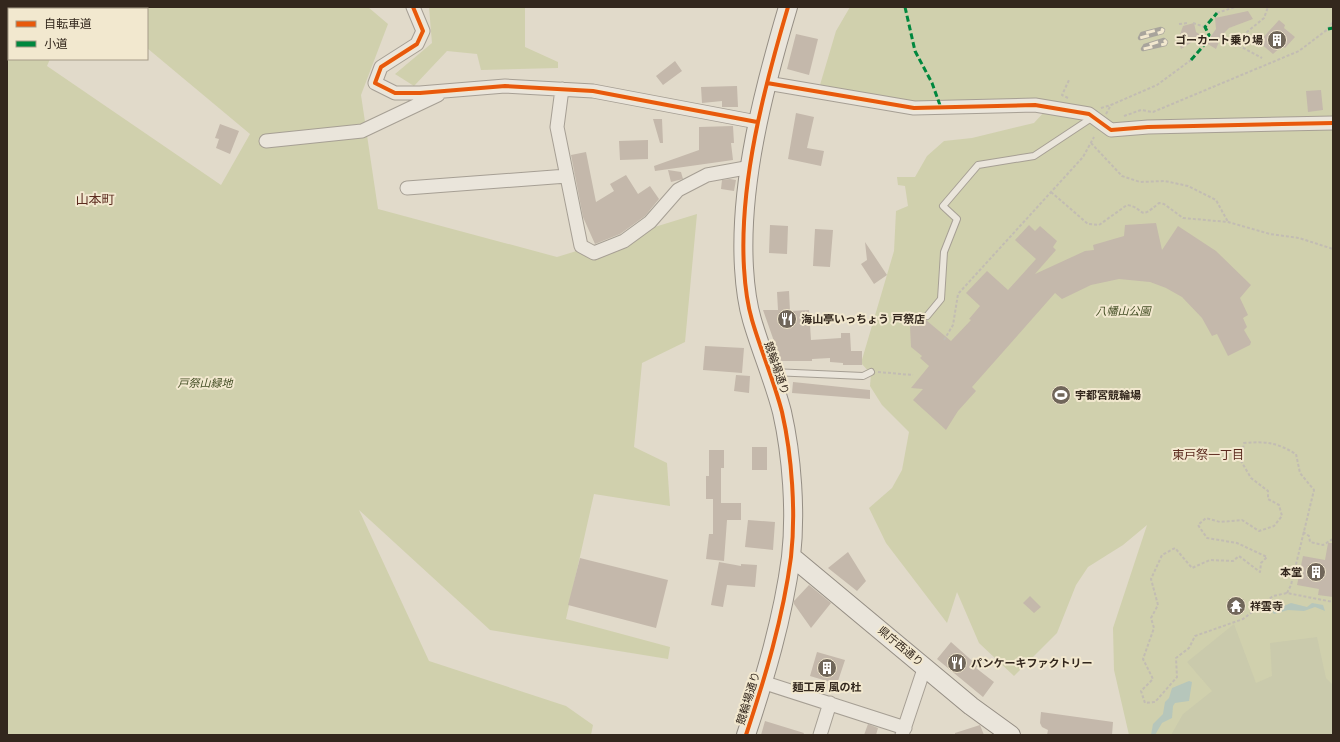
<svg xmlns="http://www.w3.org/2000/svg" width="1340" height="742" font-family="Lora,'Noto Sans JP',serif">
	<style>
		.green { fill: #d0d0ad }
		.cemetery { fill: #cacaac }
		.water { fill: #b6c6bb }
		.building { fill: #c4b8ab }
		.lines { fill: none; stroke-linecap: round; stroke-linejoin: round }
		.lane-casing { stroke: #a69f94; stroke-width: 8 }
		.street-casing { stroke: #a69f94; stroke-width: 15 }
		.secondary-casing { stroke: #958e84; stroke-width: 20 }
		.path { stroke: #c2bcb3; stroke-width: 2; stroke-dasharray: 3 2; stroke-linecap: butt }
		.lane { stroke: #eae5db; stroke-width: 6 }
		.street { stroke: #eae5db; stroke-width: 13 }
		.secondary { stroke: #eae5db; stroke-width: 18 }
		.rail-casing { stroke: #a8a49c; stroke-width: 4.5 }
		.rail { stroke: #f2e8cf; stroke-width: 3; stroke-dasharray: 9; stroke-linecap: butt }
		.quiet { stroke: #00873e; stroke-width: 3; stroke-dasharray: 6 3; stroke-linecap: butt }
		.cycleway-casing { stroke: #f2e8cf; stroke-width: 6 }
		.cycleway { stroke: #e8590c; stroke-width: 4 }
		.labels { text-anchor: middle; stroke-width: 4; stroke-linejoin: round; paint-order: stroke }
		.poi-label { font-size: 11px; font-weight: bold; fill: #33271d; stroke: #f2e8cf; text-anchor: start }
		.park-label { font-size: 11px; font-style: italic; fill: #444e25; stroke: #f2e8cf }
		.street-label { font-size: 11px; fill: #33271d; stroke: #f2e8cf }
		.neighbourhood-label { font-size: 12px; fill: #5c2b1f; stroke: #f2e8cf }
		.quarter-label { font-size: 13px; fill: #5c2b1f; stroke: #f2e8cf }
	</style>
	<rect width="100%" height="100%" fill="#e1daca"/>
	<path class="green" d="M7 7H82L78 9H9V59H50L47 66 221 185 250 134 147 48V9H104L101 7H368L388 24 361 95 378 209 557 257 697 214 685 342 642 363 634 447 667 463 670 506 594 494 566 619 670 647 668 659 490 630 359 510 429 661 566 706 593 725 591 735H7Z
		M429 7H525V47L558 62V68L481 70 477 54 447 51 414 86 395 74 432 43Z
		M850 7H1333V735H1129L1114 670 1113 628 1147 525 1123 545 1088 567 1076 585 1057 633 1014 676 979 643 957 592 947 623 886 543 869 508 892 488 902 470 909 432 882 405 870 386 871 374 861 363 894 251 896 211 908 206 905 186 898 185 897 177H915L927 156 944 141 972 138 1034 123 1045 111 1047 100 918 106 820 85 836 31Z"/>
	<path class="cemetery" d="M1234 624 1256 683 1272 676 1270 643 1317 637 1326 678 1333 685V735H1171L1183 714 1212 691 1187 662Z"/>
	<path class="water" d="M1291 603 1307 607 1312 603 1323 605 1325 611 1315 607 1304 611 1288 610 1274 614 1272 611Z
		M1189 681 1192 682 1189 701 1175 703 1173 706 1172 718 1162 723 1155 735H1151L1153 724 1163 714 1165 702 1169 698 1172 688Z"/>
	<path class="building" d="M1248 11 1253 19 1229 28 1222 35 1216 49 1206 43 1216 29 1215 18Z
		M1279 20 1285 25 1284 28 1295 37 1285 48 1282 46 1273 54 1259 42Z
		M1194 23 1196 32 1202 36 1181 49 1180 46H1176L1183 26Z
		M796 34 818 39 809 75 787 69Z
		M675 61 682 71 663 85 656 76Z
		M737 86 738 107H722V101L702 103 701 87Z
		M1321 90 1323 110 1308 112 1306 91Z
		M796 113 814 117 807 148 824 151 821 166 788 159Z
		M653 119H662L663 143H660Z
		M220 124 239 131 230 154 216 148 219 139 215 138Z
		M733 126 734 143H731L733 160 655 171 654 166 699 150V127Z
		M648 140V159L620 160 619 141Z
		M586 152 596 202 614 191 610 184 626 175 638 194 650 186 659 199 645 216 620 234 595 244 583 217 571 155Z
		M668 170 681 172 683 179 671 182Z
		M730 179 736 180 734 191 721 189 722 180Z
		M1156 223 1162 250 1178 226 1216 251 1251 285 1240 298 1248 315 1243 318 1247 327 1244 330 1251 342 1250 345 1228 356 1217 334 1212 336 1202 318 1182 297 1166 288 1150 282 1119 279 1091 285 1062 299 1055 293 972 387 976 391 958 411 946 430 913 400 923 389 911 388 929 366 920 358 922 356 911 347 910 327 920 315 951 341 971 320 969 319 980 306 966 293 987 271 1008 290 1036 259 1015 240 1029 225 1035 231 1040 226 1057 241 1053 247 1056 250 1035 274 1085 251 1094 250 1093 245 1124 236 1125 225Z
		M770 225 788 226 787 254 769 253Z
		M815 229 833 230 830 267 813 266Z
		M865 242 887 275 874 284 861 264 867 260Z
		M789 291 790 311 809 310 811 340 841 338V333H850L851 351H862V365H843V363L830 362V358L812 359V361H781L763 310H778L777 292Z
		M705 346 744 348 742 373 703 370Z
		M736 375 750 376 749 393 734 391Z
		M793 382 870 390V399L792 393Z
		M752 447H767V470H752Z
		M709 450H724V468H721V503H741V520H727L724 561 706 559 709 534H713V499H706V476H709Z
		M748 520 775 522 773 550 745 547Z
		M1328 543H1333V597L1318 595 1319 589 1297 585 1303 556 1325 560Z
		M848 552 866 581 857 591 828 568Z
		M580 558 668 580 656 628 568 605Z
		M719 562 741 566V564L757 565 755 587 727 585 723 607 711 605Z
		M809 585 831 603 811 628 794 604V601Z
		M1030 596 1041 607 1034 613 1023 603Z
		M951 642 978 666 976 668 994 682 983 697 937 659Z
		M817 652 845 660 837 684 810 676Z
		M1041 712 1113 722 1112 735H1047L1048 730 1042 727 1040 723Z
		M765 721 804 733 803 735H761Z
		M868 724 878 728 876 735H864Z
		M980 725 984 735H955V733Z"/>
	<g class="lines">
		<g class="lane-casing">
			<path id="lane" d="M927 316 941 299 944 252 957 219 943 206 978 165 1034 156 1093 117
				M772 372 863 376 871 372"/>
		</g>
		<g class="street-casing">
			<path id="street" d="M413 7 423 31 417 44 381 67 375 83 395 93H420L505 86 593 91 757 122
				M767 83 914 108 1035 105 1089 114 1111 130 1148 127 1333 123
				M562 89 557 127 581 246 594 253 624 241 650 222 678 190 707 175 751 167
				M266 141 362 131 438 95
				M407 188 567 176
				M762 682 905 728
				M820 735 830 703
				M902 735 925 666"/>
		</g>
		<g class="secondary-casing">
			<path id="secondary" d="M791 556 971 706 1011 735
				M746 735C765 678 783 618 791 557 796 513 792 456 782 412 774 381 761 351 752 320 747 303 745 285 744 268 739 183 764 88 788 7"/>
		</g>
		<path class="path" d="M1217 13 1235 7
			M1193 23 1205 27
			M1179 24 1188 23
			M1234 43 1262 58
			M1240 46 1247 32 1264 18 1268 7
			M1068 98 1062 95 1069 80
			M1101 108 1111 105
			M1106 114 1111 105 1157 85 1191 60
			M1124 116 1141 110 1153 112 1299 51 1328 29 1333 22
			M1091 143 1122 176 1140 182 1165 181 1188 186 1216 200 1228 222
			M1051 192 1088 224 1099 225 1127 205C1146 208 1137 222 1159 203L1164 204 1183 218 1228 222 1270 234 1299 238 1333 249
			M944 340 953 325 958 294 1083 157 1094 137
			M878 372 913 375
			M1303 532 1309 536 1310 542 1323 545 1333 539
			M1287 593 1291 585 1314 490 1300 473 1296 454C1277 443 1267 441 1244 443L1241 461 1251 478 1268 491V499L1279 505 1282 516 1274 526 1259 531 1242 520 1220 522 1206 518 1198 525 1207 538 1237 543 1267 557 1261 563 1260 572 1239 556 1233 561 1210 560 1192 568 1175 548 1162 555 1151 579 1158 605 1151 618 1154 628 1143 659 1153 679 1141 691 1145 703 1155 702 1177 677 1176 658 1189 648 1195 636 1243 619 1273 596 1287 593 1333 602"/>
		<use href="#lane" class="lane"/>
		<use href="#street" class="street"/>
		<use href="#secondary" class="secondary"/>
		<g class="rail-casing">
			<path id="rail" d="M1161 29 1163 30 1162 32 1140 38 1142 34Z
				M1164 40 1166 42 1165 44 1143 49 1145 46Z"/>
		</g>
		<use href="#rail" class="rail"/>
		<path class="quiet" d="M905 7 915 51 932 83 941 108
			M1328 29 1333 28
			M1191 60 1205 44 1209 35 1205 27 1217 13"/>
		<g class="cycleway-casing">
			<path id="cycleway" d="M413 7 423 31 417 44 381 67 375 83 395 93H420L505 86 593 91 757 122
				M767 83 914 108 1035 105 1089 114 1111 130 1148 127 1333 123
				M746 735C765 678 783 618 791 557 796 513 792 456 782 412 774 381 761 351 752 320 747 303 745 285 744 268 739 183 764 88 788 7"/>
		</g>
		<use href="#cycleway" class="cycleway"/>
	</g>
	<defs>
		<g id="building-disc" transform="scale(1)"><circle r="9.5" fill="#70665a" stroke="#f2e8cf"/><path d="M-4-6H4V6H1V3H-1V6H-4ZM-2.5-4.3h1.7v1.8h-1.7ZM.8-4.3h1.7v1.8H.8ZM-2.5-1h1.7V.8h-1.7ZM.8-1h1.7V.8H.8Z" fill="#fff"/></g>
		<g id="restaurant-disc" transform="scale(1)"><circle r="9.5" fill="#70665a" stroke="#f2e8cf"/><path d="M-5-6h1v4h1v-4h1v4h1v-4h1v5L-1.5 .5V6h-2V.5L-5-1ZM5-6V6H3V1.5H1.5Q1.5-4 5-6Z" fill="#fff"/></g>
		<g id="stadium-disc" transform="scale(1)"><circle r="9.5" fill="#70665a" stroke="#f2e8cf"/><path d="M0-5a6.5 5 0 1 0 0 10a6.5 5 0 1 0 0-10ZM-3.5-1.8h7v3.6h-7Z" fill="#fff"/></g>
		<g id="temple-disc" transform="scale(1)"><circle r="9.5" fill="#70665a" stroke="#f2e8cf"/><path d="M0-6L5-2H3V0L6.5 2.5H4V6H1.5V3h-3V6H-4V2.5H-6.5L-3 0V-2H-5Z" fill="#fff"/></g>
	</defs>
	<g fill-rule="evenodd">
		<use href="#building-disc" x="1277" y="40"/>
		<use href="#restaurant-disc" x="787" y="319"/>
		<use href="#stadium-disc" x="1061" y="395"/>
		<use href="#building-disc" x="1316" y="572"/>
		<use href="#temple-disc" x="1236" y="606"/>
		<use href="#restaurant-disc" x="957" y="663"/>
		<use href="#building-disc" x="827" y="668"/>
	</g>
	<g class="labels">
		<g class="poi-label">
			<text x="1263" y="44" text-anchor="end">ゴーカート乗り場</text>
			<text x="801" y="323">海山亭いっちょう 戸祭店</text>
			<text x="1075" y="399">宇都宮競輪場</text>
			<text x="1302" y="576" text-anchor="end">本堂</text>
			<text x="1250" y="610">祥雲寺</text>
			<text x="971" y="667">パンケーキファクトリー</text>
			<text x="827" y="691" text-anchor="middle">麺工房 風の杜</text>
		</g>
		<g class="park-label">
			<text x="1123" y="315">八幡山公園</text>
			<text x="205" y="387">戸祭山緑地</text>
		</g>
		<g class="street-label">
			<text transform="translate(777 368) rotate(71)" y="4">競輪場通り</text>
			<text transform="translate(901 646) rotate(40)" y="4">県庁西通り</text>
			<text transform="translate(748 698) rotate(-73)" y="4">競輪場通り</text>
		</g>
		<g class="neighbourhood-label">
			<text x="1208" y="459">東戸祭一丁目</text>
		</g>
		<g class="quarter-label">
			<text x="95" y="204">山本町</text>
		</g>
	</g>
	<rect width="1340" height="742" fill="none" stroke="#33271d" stroke-width="16"/>
	<rect x="8" y="8" width="140" height="52" fill="#f2e8cf" stroke="#a69b88"/>
	<rect x="16" y="21" width="20" height="6" fill="#e8590c" stroke="#a69b88"/>
	<text x="44" y="28" font-size="12" fill="#33271d">自転車道</text>
	<rect x="16" y="41" width="20" height="6" fill="#00873e" stroke="#a69b88"/>
	<text x="44" y="48" font-size="12" fill="#33271d">小道</text>
</svg>
